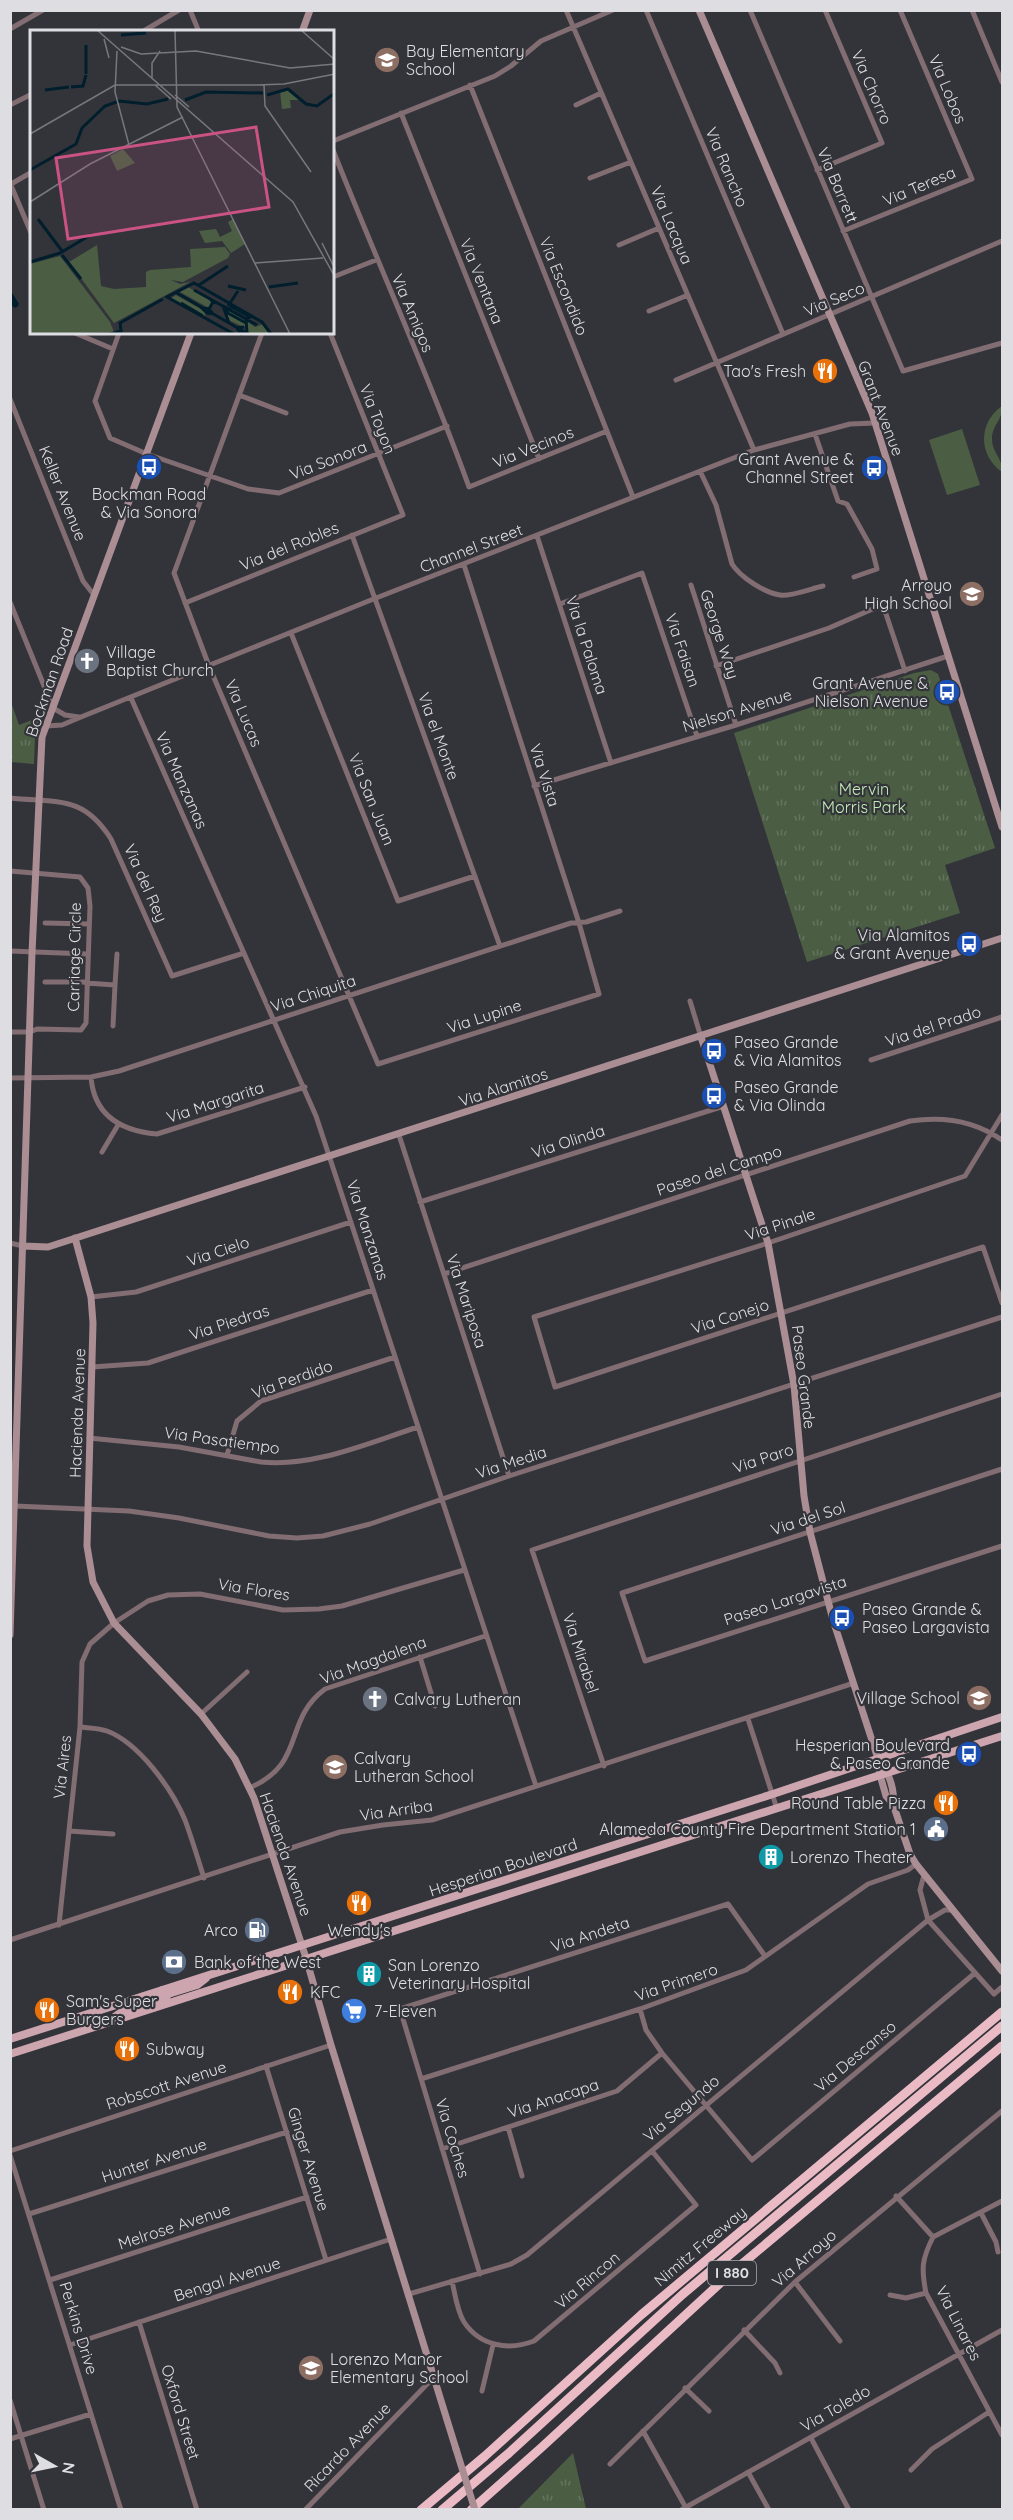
<svg xmlns="http://www.w3.org/2000/svg" width="1013" height="2520" font-family="Quicksand,sans-serif">
	<style>
		.grass { fill: url(#grass-tufts) }
		.pitch { fill: #4b5e44 }
		.lines { fill: none; stroke-linecap: round; stroke-linejoin: round }
		.canal { stroke: #011e2d; stroke-width: 7 }
		.street { stroke: #816d72; stroke-width: 5 }
		.secondary { stroke: #ab8d94; stroke-width: 7 }
		.primary { stroke: #cca5ae; stroke-width: 8 }
		.highway { stroke: #eabac5; stroke-width: 9 }
		.secondary-bridge { stroke: #ab8d94; stroke-width: 7 }
		.labels { text-anchor: middle; stroke-width: 4.5; stroke-linejoin: round; paint-order: stroke }
		.shield { fill: #33343a; stroke: #ababb0; stroke-width: 1.5 }
		.shield-label { font-size: 15px; font-weight: bold; fill: #dedee2 }
		.poi-label { font-size: 16px; fill: #dedee2; stroke: #33343a; text-anchor: start }
		.street-label { font-size: 16px; fill: #dedee2; stroke: #33343a }
		.park-label { font-size: 16px; fill: #c4edb6; stroke: #33343a }
		.inset-river { fill: none; stroke: #011e2d; stroke-width: 3 }
		.inset-road { fill: none; stroke: #77787d; stroke-width: 1.5 }
		.view { fill: #ca5384; fill-opacity: 0.15; stroke: #ca5384; stroke-width: 3 }
		.inset-edge { fill: none; stroke: #dedee2; stroke-width: 3 }
	</style>
	<defs>
		<pattern id="grass-tufts" width="24" height="20" patternUnits="userSpaceOnUse" patternTransform="scale(1.5)"><rect width="24" height="20" fill="#4b5e44"/><path d="M3 7l-1-3M5 7V3M7 7l1-3M15 17l-1-3M17 17v-4M19 17l1-3" fill="none" stroke="#64755f"/></pattern>
	</defs>
	<rect width="100%" height="100%" fill="#33343a"/>
	<path class="grass" d="M931 670 938 674 995 848 945 865 960 913 807 962 734 733 914 673Z
		M11 702 19 725 42 716 35 737 34 764 11 762Z
		M573 2453 586 2509H518Z"/>
	<path class="pitch" d="M1002 406C1003 420 992 425 992 439 992 453 1003 458 1002 472 978 455 978 423 1002 406Z
		M962 429 980 485 947 495 929 440Z"/>
	<g class="lines">
		<path class="canal" d="M10 296 15 304"/>
		<path class="street" d="M190 10 199 32
			M566 10 754 450
			M646 10 783 334
			M750 10 903 371 1002 343
			M972 10 1002 82
			M10 29 43 10
			M142 32 179 10
			M470 85 633 497
			M10 105 32 94
			M576 105 601 93
			M401 113 539 459
			M333 141 495 76 511 66 541 41 613 10
			M333 150C377 262 428 373 469 487L607 431
			M817 170 882 143 825 10
			M590 178 631 162
			M10 183 32 235
			M11 184 32 172
			M843 231 972 179 900 10
			M619 245 659 228
			M333 277 376 260
			M649 311 688 295
			M75 333 113 349
			M119 333 95 401 110 438 147 454 248 489 279 493 447 426
			M262 333 174 573 209 666 378 1064 599 994 579 923 464 565
			M676 380 1002 241
			M239 395 286 413
			M10 399 83 581 94 595
			M815 434 838 501 847 504 872 549 877 569 854 577
			M700 471 716 505 732 564C740 577 765 593 780 595 790 597 813 588 823 586
			M352 535 500 946
			M537 536 611 763
			M691 585 736 725
			M10 602 53 708 65 715 79 717
			M185 603 403 515 330 333
			M560 604 642 573 697 736
			M291 633 398 901 475 876
			M716 666 829 628 875 608 881 609 886 614 905 671
			M131 698 316 1116 536 1786
			M46 726 62 725 81 717 371 600 754 450 850 424 875 423
			M534 786 736 725 948 656
			M10 798C58 803 83 795 111 839L172 976 244 953
			M10 871 80 877 88 888 90 906 86 1023 81 1030 37 1029 30 1032H10
			M45 923 89 924
			M10 951 87 954
			M45 982H86
			M86 983 115 985 113 1026
			M115 985 117 954
			M690 1001 701 1037
			M871 1060 1002 1017
			M91 1077C94 1116 122 1131 157 1134L305 1087
			M10 1078 91 1077 119 1071 571 923 586 922 620 911
			M1002 1115 965 1176 768 1243 534 1317 555 1387 983 1247 1002 1303
			M399 1135 509 1476
			M102 1152 118 1125
			M420 1202 724 1106
			M10 1243 23 1246
			M444 1274 910 1121C943 1116 975 1121 1002 1140
			M91 1297 136 1292 351 1222
			M92 1367 148 1363 373 1290
			M89 1438 179 1447 261 1462C315 1467 368 1443 418 1427
			M227 1455 237 1421 261 1401 395 1357
			M1002 1469 622 1593 645 1661 1002 1546
			M15 1506 129 1511 179 1518 269 1536 297 1538 323 1536 370 1524 509 1476 1002 1317
			M420 1657 435 1706
			M201 1714 247 1672
			M748 1719 777 1809
			M80 1727C88 1728 99 1728 107 1731 139 1743 172 1789 185 1820 192 1839 198 1859 204 1878
			M604 1766 532 1550 1002 1394
			M249 1788C307 1764 282 1721 325 1689L485 1636
			M69 1831 113 1834
			M924 1875 920 1890 928 1920 994 1994 1002 1987
			M59 1925 80 1727 82 1662 90 1644 114 1623 148 1601 168 1595 200 1594 283 1610 319 1609 342 1606 464 1570
			M10 1940 340 1832 383 1825 432 1820 854 1683
			M640 2009 646 2030 662 2053 752 2160 975 1973
			M266 2066 326 2260
			M421 2079 640 2009 746 1970 868 1884 908 1870 916 1864
			M508 2127 522 2176
			M442 2149 617 2091 662 2053
			M10 2151 331 2045
			M10 2155 121 2510
			M896 2196 933 2237C922 2259 921 2268 926 2293L1002 2435
			M981 2213 996 2242 998 2252
			M29 2214 287 2132
			M933 2237 1002 2201
			M480 2274 400 2009 728 1904 765 1956
			M50 2280 307 2197
			M452 2281C455 2294 457 2311 464 2322 480 2346 508 2351 534 2341L696 2205 652 2151
			M795 2282 840 2341
			M409 2294 511 2264 527 2255 928 1920 945 1910H952
			M890 2295 906 2298 926 2293
			M139 2322 197 2510
			M744 2330 775 2363 780 2373
			M70 2345 391 2239
			M685 2388 709 2411
			M482 2391 493 2345
			M10 2400 44 2510
			M643 2431 686 2508
			M811 2438 849 2510
			M10 2439 91 2414
			M610 2464 795 2282 1002 2111
			M911 2470 932 2449 989 2412
			M748 2472 769 2510
			M305 2510 434 2377
			M681 2510 1002 2330"/>
		<path class="secondary" d="M699 10 872 413 1002 827
			M302 32 310 10
			M701 1037 768 1243 794 1385 804 1496 810 1532 833 1620 878 1759 880 1775 886 1796 893 1804 910 1854 916 1864 1002 1971
			M75 1238 91 1297 93 1323 87 1546 93 1582 114 1623 201 1714 235 1759 254 1798 306 1958 331 2045 456 2449
			M23 1246 48 1247 1002 938
			M10 1635 32 953 42 737 191 333
			M880 1761C889 1774 895 1788 893 1804"/>
		<path class="primary" d="M163 2004 168 1994 197 1985 206 1978
			M113 2018 123 2011 160 1998 162 1990
			M10 2039 773 1794 1002 1717
			M10 2054 1002 1736"/>
		<path class="highway" d="M421 2510 485 2456 641 2315 1002 2012
			M442 2510 509 2453 683 2294 1002 2026
			M471 2510 542 2447 730 2274 1002 2046"/>
		<path class="secondary-bridge" d="M456 2449 475 2510"/>
	</g>
	<defs>
		<g id="school-disc" transform="scale(1.35)"><circle r="9.5" fill="#8d6e63" stroke="#33343a"/><path d="M0-5L7-2L0 1L-7-2ZM-4 1L0 2.5L4 1V4Q0 6-4 4Z" fill="#fff"/></g>
		<g id="restaurant-disc" transform="scale(1.35)"><circle r="9.5" fill="#e8710a" stroke="#33343a"/><path d="M-5-6h1v4h1v-4h1v4h1v-4h1v5L-1.5 .5V6h-2V.5L-5-1ZM5-6V6H3V1.5H1.5Q1.5-4 5-6Z" fill="#fff"/></g>
		<g id="bus-disc" transform="scale(1.35)"><circle r="9.5" fill="#1a4fb4" stroke="#33343a"/><path d="M-5-6H5V4H4V6H2V4H-2V6H-4V4H-5ZM-3.5-4V0h7V-4ZM-3.5 1.2v1.5H-2V1.2ZM2 1.2v1.5H3.5V1.2Z" fill="#fff"/></g>
		<g id="church-disc" transform="scale(1.35)"><circle r="9.5" fill="#6b7280" stroke="#33343a"/><path d="M-1.2-6h2.4v3.5h3.3v2.4h-3.3V6h-2.4V-.1h-3.3v-2.4h3.3Z" fill="#fff"/></g>
		<g id="civic-disc" transform="scale(1.35)"><circle r="9.5" fill="#5c6f8a" stroke="#33343a"/><path d="M-.6-6.5H3V-4.5H.6V-3L4-1V1h2V6H-6V1h2V-1L-.6-3ZM-1.2 2.5V6h2.4V2.5Z" fill="#fff"/></g>
		<g id="building-disc" transform="scale(1.35)"><circle r="9.5" fill="#0f9aa8" stroke="#33343a"/><path d="M-4-6H4V6H1V3H-1V6H-4ZM-2.5-4.3h1.7v1.8h-1.7ZM.8-4.3h1.7v1.8H.8ZM-2.5-1h1.7V.8h-1.7ZM.8-1h1.7V.8H.8Z" fill="#fff"/></g>
		<g id="fuel-disc" transform="scale(1.35)"><circle r="9.5" fill="#5c6f8a" stroke="#33343a"/><path d="M-5.5-6h7V0h2V4h1.3V-2.5L3-4.5l.8-.8L6-3V5H2.5V1h-1V6h-7ZM-4.2-4.7v3.2H.2V-4.7Z" fill="#fff"/></g>
		<g id="bank-disc" transform="scale(1.35)"><circle r="9.5" fill="#5c6f8a" stroke="#33343a"/><path d="M-6-4H6V4H-6ZM0-2.3a2.3 2.3 0 1 0 0 4.6a2.3 2.3 0 1 0 0-4.6Z" fill="#fff"/></g>
		<g id="supermarket-disc" transform="scale(1.35)"><circle r="9.5" fill="#3f7fe0" stroke="#33343a"/><path d="M-6-5.5h2.5l.6 2H6L4.5 2H-2.5L-4.4-4H-6ZM-1.5 3.2a1.3 1.3 0 1 0 .1 0ZM3 3.2a1.3 1.3 0 1 0 .1 0Z" fill="#fff"/></g>
	</defs>
	<g fill-rule="evenodd">
		<use href="#school-disc" x="387" y="60"/>
		<use href="#restaurant-disc" x="825" y="371"/>
		<use href="#bus-disc" x="149" y="467"/>
		<use href="#bus-disc" x="874" y="468"/>
		<use href="#school-disc" x="972" y="594"/>
		<use href="#church-disc" x="87" y="661"/>
		<use href="#bus-disc" x="947" y="692"/>
		<use href="#bus-disc" x="969" y="944"/>
		<use href="#bus-disc" x="714" y="1051"/>
		<use href="#bus-disc" x="714" y="1096"/>
		<use href="#bus-disc" x="842" y="1618"/>
		<use href="#school-disc" x="979" y="1698"/>
		<use href="#church-disc" x="375" y="1699"/>
		<use href="#bus-disc" x="969" y="1754"/>
		<use href="#school-disc" x="335" y="1767"/>
		<use href="#restaurant-disc" x="946" y="1803"/>
		<use href="#civic-disc" x="936" y="1829"/>
		<use href="#building-disc" x="771" y="1857"/>
		<use href="#restaurant-disc" x="359" y="1903"/>
		<use href="#fuel-disc" x="257" y="1930"/>
		<use href="#bank-disc" x="174" y="1962"/>
		<use href="#building-disc" x="369" y="1974"/>
		<use href="#restaurant-disc" x="290" y="1992"/>
		<use href="#restaurant-disc" x="47" y="2010"/>
		<use href="#supermarket-disc" x="354" y="2011"/>
		<use href="#restaurant-disc" x="127" y="2049"/>
		<use href="#school-disc" x="311" y="2368"/>
	</g>
	<g class="labels">
		<rect class="shield" x="708" y="2261" width="48" height="24" rx="4.5"/>
		<g class="shield-label">
			<text x="732" y="2278">I 880</text>
		</g>
		<g class="poi-label">
			<text x="406" y="57">Bay Elementary<tspan x="406" dy="18">School</tspan></text>
			<text x="806" y="377" text-anchor="end">Tao's Fresh</text>
			<text x="854" y="465" text-anchor="end">Grant Avenue &amp;<tspan x="854" dy="18">Channel Street</tspan></text>
			<text x="149" y="500" text-anchor="middle">Bockman Road<tspan x="149" dy="18">&amp; Via Sonora</tspan></text>
			<text x="952" y="591" text-anchor="end">Arroyo<tspan x="952" dy="18">High School</tspan></text>
			<text x="106" y="658">Village<tspan x="106" dy="18">Baptist Church</tspan></text>
			<text x="928" y="689" text-anchor="end">Grant Avenue &amp;<tspan x="928" dy="18">Nielson Avenue</tspan></text>
			<text x="950" y="941" text-anchor="end">Via Alamitos<tspan x="950" dy="18">&amp; Grant Avenue</tspan></text>
			<text x="734" y="1048">Paseo Grande<tspan x="734" dy="18">&amp; Via Alamitos</tspan></text>
			<text x="734" y="1093">Paseo Grande<tspan x="734" dy="18">&amp; Via Olinda</tspan></text>
			<text x="862" y="1615">Paseo Grande &amp;<tspan x="862" dy="18">Paseo Largavista</tspan></text>
			<text x="960" y="1704" text-anchor="end">Village School</text>
			<text x="394" y="1705">Calvary Lutheran</text>
			<text x="950" y="1751" text-anchor="end">Hesperian Boulevard<tspan x="950" dy="18">&amp; Paseo Grande</tspan></text>
			<text x="354" y="1764">Calvary<tspan x="354" dy="18">Lutheran School</tspan></text>
			<text x="926" y="1809" text-anchor="end">Round Table Pizza</text>
			<text x="916" y="1835" text-anchor="end">Alameda County Fire Department Station 1</text>
			<text x="790" y="1863">Lorenzo Theater</text>
			<text x="238" y="1936" text-anchor="end">Arco</text>
			<text x="359" y="1936" text-anchor="middle">Wendy's</text>
			<text x="194" y="1968">Bank of the West</text>
			<text x="388" y="1971">San Lorenzo<tspan x="388" dy="18">Veterinary Hospital</tspan></text>
			<text x="310" y="1998">KFC</text>
			<text x="66" y="2007">Sam's Super<tspan x="66" dy="18">Burgers</tspan></text>
			<text x="374" y="2017">7-Eleven</text>
			<text x="146" y="2055">Subway</text>
			<text x="330" y="2365">Lorenzo Manor<tspan x="330" dy="18">Elementary School</tspan></text>
		</g>
		<g class="street-label">
			<text transform="translate(872 87) rotate(67)" y="6">Via Chorro</text>
			<text transform="translate(948 89) rotate(67)" y="6">Via Lobos</text>
			<text transform="translate(727 167) rotate(67)" y="6">Via Rancho</text>
			<text transform="translate(838 185) rotate(67)" y="6">Via Barrett</text>
			<text transform="translate(919 186) rotate(-23)" y="6">Via Teresa</text>
			<text transform="translate(672 225) rotate(67)" y="6">Via Lacqua</text>
			<text transform="translate(482 281) rotate(68)" y="6">Via Ventana</text>
			<text transform="translate(564 286) rotate(68)" y="6">Via Escondido</text>
			<text transform="translate(834 299) rotate(-23)" y="6">Via Seco</text>
			<text transform="translate(413 313) rotate(67)" y="6">Via Amigos</text>
			<text transform="translate(881 408) rotate(69)" y="6">Grant Avenue</text>
			<text transform="translate(378 419) rotate(69)" y="6">Via Toyon</text>
			<text transform="translate(533 447) rotate(-22)" y="6">Via Vecinos</text>
			<text transform="translate(328 460) rotate(-21)" y="6">Via Sonora</text>
			<text transform="translate(63 493) rotate(68)" y="6">Keller Avenue</text>
			<text transform="translate(289 546) rotate(-22)" y="6">Via del Robles</text>
			<text transform="translate(471 548) rotate(-21)" y="6">Channel Street</text>
			<text transform="translate(720 634) rotate(72)" y="6">George Way</text>
			<text transform="translate(587 645) rotate(72)" y="6">Via la Paloma</text>
			<text transform="translate(683 650) rotate(71)" y="6">Via Faisan</text>
			<text transform="translate(49 682) rotate(-71)" y="6">Bockman Road</text>
			<text transform="translate(737 710) rotate(-17)" y="6">Nielson Avenue</text>
			<text transform="translate(244 713) rotate(67)" y="6">Via Lucas</text>
			<text transform="translate(439 736) rotate(70)" y="6">Via el Monte</text>
			<text transform="translate(545 775) rotate(72)" y="6">Via Vista</text>
			<text transform="translate(182 780) rotate(66)" y="6">Via Manzanas</text>
			<text transform="translate(372 799) rotate(68)" y="6">Via San Juan</text>
			<text transform="translate(146 883) rotate(66)" y="6">Via del Rey</text>
			<text transform="translate(74 957) rotate(-89)" y="6">Carriage Circle</text>
			<text transform="translate(313 993) rotate(-18)" y="6">Via Chiquita</text>
			<text transform="translate(484 1016) rotate(-18)" y="6">Via Lupine</text>
			<text transform="translate(933 1026) rotate(-18)" y="6">Via del Prado</text>
			<text transform="translate(503 1087) rotate(-18)" y="6">Via Alamitos</text>
			<text transform="translate(215 1102) rotate(-18)" y="6">Via Margarita</text>
			<text transform="translate(568 1141) rotate(-18)" y="6">Via Olinda</text>
			<text transform="translate(719 1170) rotate(-18)" y="6">Paseo del Campo</text>
			<text transform="translate(780 1224) rotate(-18)" y="6">Via Pinale</text>
			<text transform="translate(368 1230) rotate(72)" y="6">Via Manzanas</text>
			<text transform="translate(218 1251) rotate(-18)" y="6">Via Cielo</text>
			<text transform="translate(467 1301) rotate(72)" y="6">Via Mariposa</text>
			<text transform="translate(730 1316) rotate(-18)" y="6">Via Conejo</text>
			<text transform="translate(229 1322) rotate(-18)" y="6">Via Piedras</text>
			<text transform="translate(804 1377) rotate(83)" y="6">Paseo Grande</text>
			<text transform="translate(292 1379) rotate(-20)" y="6">Via Perdido</text>
			<text transform="translate(77 1413) rotate(-88)" y="6">Hacienda Avenue</text>
			<text transform="translate(222 1440) rotate(8)" y="6">Via Pasatiempo</text>
			<text transform="translate(763 1458) rotate(-18)" y="6">Via Paro</text>
			<text transform="translate(511 1462) rotate(-18)" y="6">Via Media</text>
			<text transform="translate(808 1518) rotate(-18)" y="6">Via del Sol</text>
			<text transform="translate(254 1589) rotate(9)" y="6">Via Flores</text>
			<text transform="translate(785 1600) rotate(-18)" y="6">Paseo Largavista</text>
			<text transform="translate(581 1653) rotate(72)" y="6">Via Mirabel</text>
			<text transform="translate(373 1660) rotate(-20)" y="6">Via Magdalena</text>
			<text transform="translate(62 1767) rotate(-84)" y="6">Via Aires</text>
			<text transform="translate(396 1810) rotate(-8)" y="6">Via Arriba</text>
			<text transform="translate(286 1854) rotate(71)" y="6">Hacienda Avenue</text>
			<text transform="translate(503 1867) rotate(-18)" y="6">Hesperian Boulevard</text>
			<text transform="translate(590 1934) rotate(-18)" y="6">Via Andeta</text>
			<text transform="translate(676 1982) rotate(-19)" y="6">Via Primero</text>
			<text transform="translate(855 2056) rotate(-40)" y="6">Via Descanso</text>
			<text transform="translate(166 2085) rotate(-18)" y="6">Robscott Avenue</text>
			<text transform="translate(553 2098) rotate(-18)" y="6">Via Anacapa</text>
			<text transform="translate(681 2108) rotate(-40)" y="6">Via Segundo</text>
			<text transform="translate(453 2138) rotate(73)" y="6">Via Coches</text>
			<text transform="translate(309 2159) rotate(73)" y="6">Ginger Avenue</text>
			<text transform="translate(154 2160) rotate(-18)" y="6">Hunter Avenue</text>
			<text transform="translate(174 2226) rotate(-18)" y="6">Melrose Avenue</text>
			<text transform="translate(700 2246) rotate(-40)" y="6">Nimitz Freeway</text>
			<text transform="translate(804 2258) rotate(-41)" y="6">Via Arroyo</text>
			<text transform="translate(227 2279) rotate(-18)" y="6">Bengal Avenue</text>
			<text transform="translate(587 2280) rotate(-40)" y="6">Via Rincon</text>
			<text transform="translate(959 2323) rotate(63)" y="6">Via Linares</text>
			<text transform="translate(79 2328) rotate(73)" y="6">Perkins Drive</text>
			<text transform="translate(835 2408) rotate(-30)" y="6">Via Toledo</text>
			<text transform="translate(181 2412) rotate(73)" y="6">Oxford Street</text>
			<text transform="translate(347 2447) rotate(-46)" y="6">Ricardo Avenue</text>
		</g>
		<g class="park-label">
			<text x="864" y="795">Mervin<tspan x="864" dy="18">Morris Park</tspan></text>
		</g>
	</g>
	<g transform="translate(30 30)">
		<rect width="304" height="304" fill="#33343a"/>
		<path d="M258 59 272 70H260L261 78 252 79 250 61ZM93 119 105 133 87 141 80 126ZM203 189 215 214 201 223 192 211 175 213 169 201 186 199 190 207 202 201 198 192ZM67 215 71 256 84 259 116 257V242L120 240 161 237 160 219 195 217 200 224 198 228 153 252 141 250 150 254 160 252 84 293 39 232ZM158 257 182 271 179 278 150 262ZM146 265 176 282 174 287 140 269ZM197 280 218 292 214 297 196 289ZM218 292 225 297 233 294 240 304 220 303 215 299Z" fill="#4b5e44"/>
		<path d="M30 226 80 292 84 302 0 304V234Z" fill="#4b5e44"/>
		<path class="inset-river" d="M91 5 116 3M56 15V44M41 57 53 56 56 45M15 60 39 57M237 65 258 59 276 74 287 76 305 63M155 70 176 62 233 63M0 140 46 114 52 98 75 76 89 71 117 74 138 69M8 189 32 221M32 225 51 249M0 232 30 223 62 204M169 255 198 236M198 256 216 260M239 257 268 253M164 260 227 295M147 263 218 304M151 273 173 286M198 276 208 261M200 276 220 287M172 278 179 279 183 284 177 283ZM179 279 183 272 180 269 187 273 183 272M196 280H201L193 276 199 293M196 282 216 293M214 297 207 298 211 304 217 303 216 289 221 287M80 304 91 301 90 293 133 269M204 304 137 267 164 253 232 292 241 304"/>
		<path class="inset-road" d="M67 0 263 172 305 247M145 0 147 77 260 304M271 0 305 30M74 9 79 28M91 17 111 24 166 21 260 38 305 34M87 21 85 62 99 115M122 48V33L130 21M125 55 141 69M227 55 254 54 305 44M234 55 235 76 281 142M145 65 159 77M0 104 85 55H228M0 172 60 134 153 87M292 213 305 239M225 233 293 228"/>
		<path class="view" d="M226 97 239 177 38 209 26 128Z"/>
		<rect width="304" height="304" class="inset-edge"/>
	</g>
	<rect width="1013" height="2520" fill="none" stroke="#dedee2" stroke-width="24"/>
	<g transform="translate(54 2466) rotate(99)" stroke="#33343a" stroke-width="4.5" paint-order="stroke">
	<path d="M0-4.5L10 22L0 15L-10 22Z" fill="#dedee2"/>
	<text y="-9" font-size="16" font-weight="bold" text-anchor="middle" fill="#dedee2">N</text>
	</g>
</svg>
